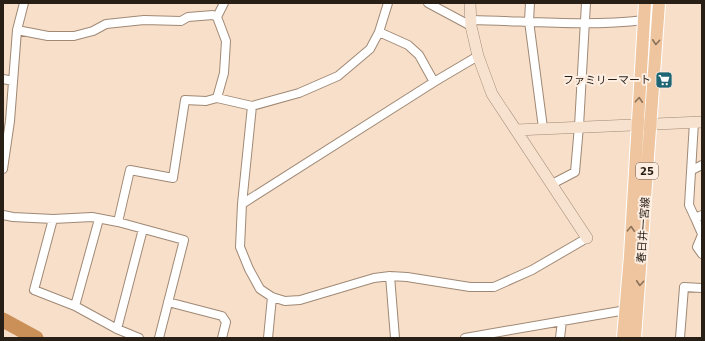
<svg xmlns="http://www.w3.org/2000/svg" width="705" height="341" font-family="'DejaVu Sans','Noto Sans JP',sans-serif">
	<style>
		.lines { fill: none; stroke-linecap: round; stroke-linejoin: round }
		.river { stroke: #cb9057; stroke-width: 15 }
		.street-casing { stroke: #9f8975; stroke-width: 10 }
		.secondary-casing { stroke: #9f8975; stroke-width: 12 }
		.primary-casing { stroke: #fff; stroke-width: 14 }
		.street { stroke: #fff; stroke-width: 8 }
		.secondary { stroke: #f7e2cf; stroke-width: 11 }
		.primary { stroke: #eec59e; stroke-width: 12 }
		.oneway { stroke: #8b725a }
		.labels { text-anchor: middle; stroke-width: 4; stroke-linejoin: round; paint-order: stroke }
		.shield { fill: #fdeee1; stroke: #685d54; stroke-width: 1 }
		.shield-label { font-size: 10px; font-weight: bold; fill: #281f17 }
		.poi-label { font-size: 11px; fill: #281f17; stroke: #fdeee1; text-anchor: end }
		.street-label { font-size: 11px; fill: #281f17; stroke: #fdeee1 }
	</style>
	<rect width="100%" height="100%" fill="#f8dfca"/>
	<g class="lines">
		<path class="river" d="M3 320 36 338"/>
		<g class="street-casing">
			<path id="street" d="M428 3 471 26
				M530 3 529 21 543 128
				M217 17 224 3
				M471 20C529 21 587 27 644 20
				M17 30 48 36H74L93 31 106 24 144 20 181 21 188 17 213 15 217 17 226 41 224 73 217 98
				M379 32 408 45 419 55 434 82
				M478 56 434 82 242 204 240 247 249 269 260 289 272 297 285 301 300 300 374 278 390 276 407 277 470 287H494L532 270 587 238
				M3 79 13 81
				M694 122 689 205 695 218
				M3 169 10 121 17 30 24 3
				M692 170 702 165
				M552 184 575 172 579 126 586 3
				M242 204 252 106 299 93 338 76 370 49 379 32 388 3
				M3 215 13 217 53 219 92 217 118 222 184 240 159 338
				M702 215 695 218 702 234
				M53 219 34 290 75 306 117 329 139 338
				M118 222 130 170 173 178 185 100 206 101 217 98 252 106
				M702 235 697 247 702 254
				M390 276 395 338
				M168 302 222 316 226 322 222 338
				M75 306 99 219
				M117 329 143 229
				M268 338 272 297
				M465 338 626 310
				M560 338 562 321
				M680 338 684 287 702 288"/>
		</g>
		<g class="secondary-casing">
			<path id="secondary" d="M470 3 471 26 478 56 492 94 587 238
				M516 130 702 122"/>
		</g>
		<g class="primary-casing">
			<path id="primary" d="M623 338 630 256 645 3
				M635 338 659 3"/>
		</g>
		<use href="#street" class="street"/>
		<use href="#secondary" class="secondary"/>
		<use href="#primary" class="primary"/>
	</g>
	<defs><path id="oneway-chevron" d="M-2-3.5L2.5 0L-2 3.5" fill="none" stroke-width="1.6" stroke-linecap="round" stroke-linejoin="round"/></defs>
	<g class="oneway">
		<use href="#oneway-chevron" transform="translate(656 42) rotate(94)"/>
		<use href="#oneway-chevron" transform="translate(639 100) rotate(-86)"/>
		<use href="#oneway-chevron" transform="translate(631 229) rotate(-87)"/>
		<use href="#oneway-chevron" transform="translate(640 283) rotate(94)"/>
	</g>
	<defs>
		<g id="supermarket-square" transform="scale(0.9)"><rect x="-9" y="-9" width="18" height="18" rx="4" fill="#1e6674" stroke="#fdeee1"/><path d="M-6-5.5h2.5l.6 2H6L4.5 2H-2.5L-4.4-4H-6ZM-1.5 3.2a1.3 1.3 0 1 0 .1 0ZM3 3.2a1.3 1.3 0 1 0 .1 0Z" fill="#fff"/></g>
	</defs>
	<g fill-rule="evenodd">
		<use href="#supermarket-square" x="664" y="80"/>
	</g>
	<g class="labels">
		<rect class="shield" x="636" y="163" width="22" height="16" rx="3"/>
		<g class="shield-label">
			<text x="647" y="175">25</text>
		</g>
		<g class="poi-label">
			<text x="651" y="84">ファミリーマート</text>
		</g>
		<g class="street-label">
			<text transform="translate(643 230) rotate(-86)" y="4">春日井一宮線</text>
		</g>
	</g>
	<rect width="705" height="341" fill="none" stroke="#281f17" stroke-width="8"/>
</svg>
